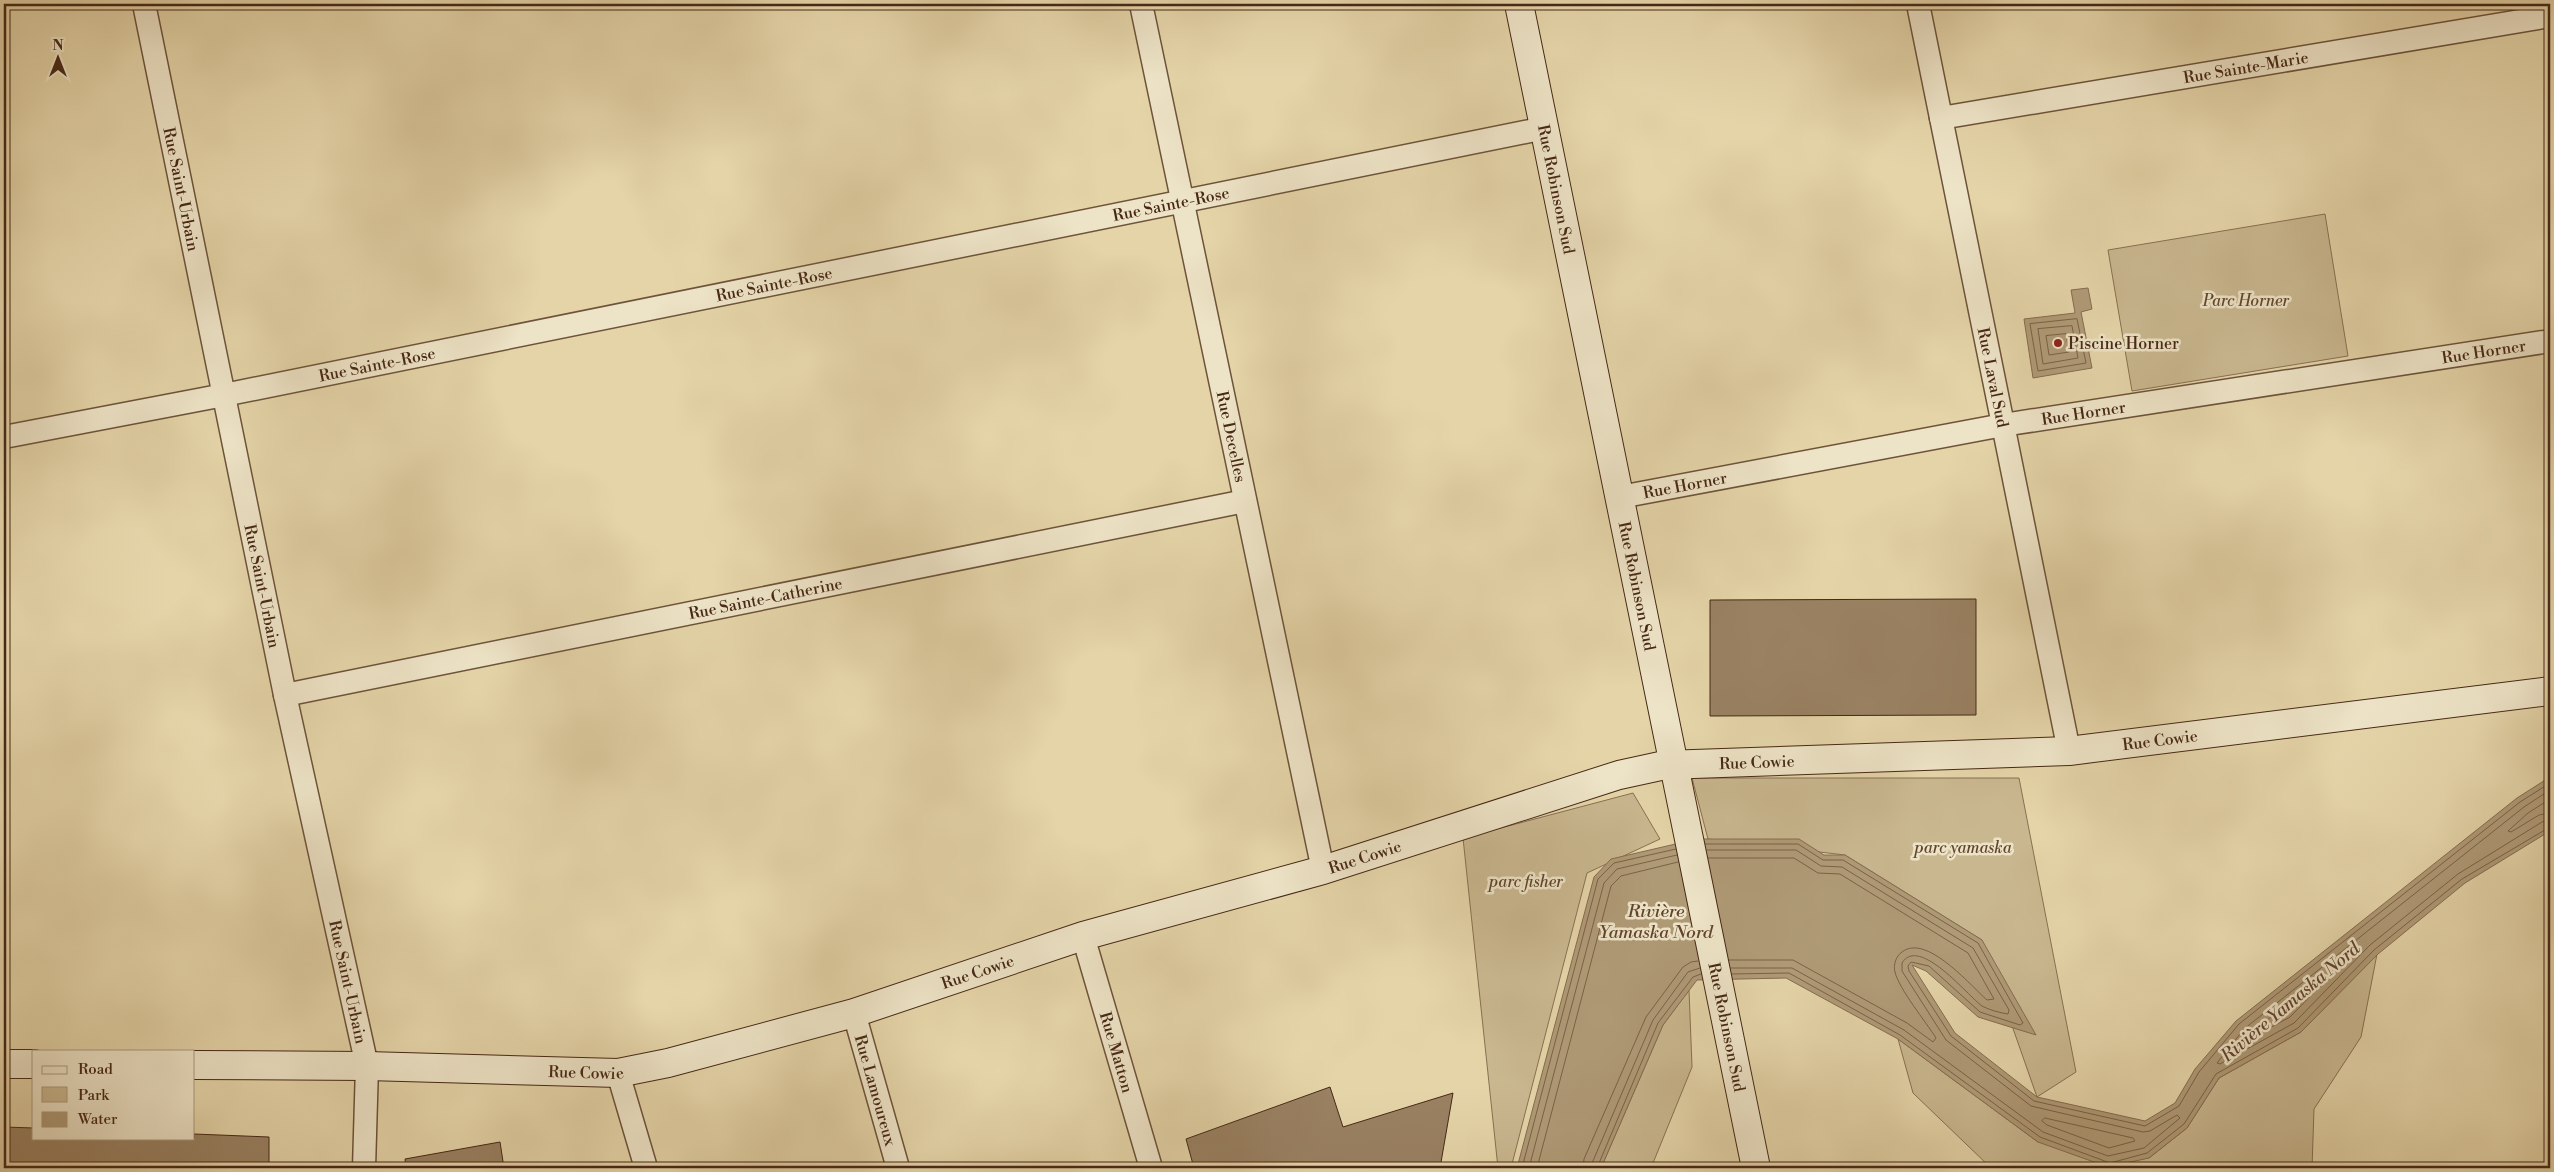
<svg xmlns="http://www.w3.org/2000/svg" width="2554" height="1172" font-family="'Libre Bodoni',serif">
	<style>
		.green { fill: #c9b78f; stroke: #887052 }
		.water { fill: #af9a76; stroke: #856c50 }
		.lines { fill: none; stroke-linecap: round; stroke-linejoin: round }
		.shore { stroke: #7b6146; stroke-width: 1 }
		.building { fill: #998162; stroke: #472816 }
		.street-casing { stroke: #6e533a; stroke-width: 25 }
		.secondary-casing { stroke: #472816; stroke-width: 30 }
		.street { stroke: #ede3c6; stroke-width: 22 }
		.secondary { stroke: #ede3c6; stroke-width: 28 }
		.poi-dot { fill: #8f2418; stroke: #ede3c6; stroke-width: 2 }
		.labels { text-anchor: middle; stroke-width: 5; stroke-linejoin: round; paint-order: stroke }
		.street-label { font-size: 16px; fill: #472816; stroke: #ede3c6 }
		.park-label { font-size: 16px; font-style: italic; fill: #61452e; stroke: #ede3c6 }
		.poi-label { font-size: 16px; fill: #472816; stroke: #ede3c6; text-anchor: start }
		.water-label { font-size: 18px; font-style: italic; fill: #61442e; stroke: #ede3c6 }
	</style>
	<rect width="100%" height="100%" fill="#e4d4a8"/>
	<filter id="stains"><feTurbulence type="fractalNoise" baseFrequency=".004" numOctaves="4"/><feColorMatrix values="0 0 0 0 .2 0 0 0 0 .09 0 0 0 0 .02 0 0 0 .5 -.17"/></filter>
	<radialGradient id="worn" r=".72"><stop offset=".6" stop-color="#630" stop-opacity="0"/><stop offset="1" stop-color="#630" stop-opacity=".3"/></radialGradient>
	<path class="green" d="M2325 214 2348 356 2132 391 2108 250Z
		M1692 778H2019L2076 1072 2037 1097 1982 940 1845 855 1708 839Z
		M1633 793 1660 839 1587 873 1511 1168H1498L1463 838Z
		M2377 954 2361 1037 2314 1109 2312 1168H1991L1913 1093 1898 1039 2038 1142 2149 1158 2187 1128 2219 1078 2301 1032Z
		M1689 990 1692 1067 1651 1168H1601L1663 1025Z"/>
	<path class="water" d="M2088 288 2092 309 2081 312 2092 368 2033 378 2024 319 2075 313 2071 290Z
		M2550 777V831L2465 883 2378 954 2301 1032 2219 1078 2187 1128 2149 1158 2108 1167 2038 1142 1898 1039 1786 978 1697 980 1663 1025 1601 1168H1517L1594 877 1611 859 1697 839H1799L1824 855H1845L1982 940 2036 1035 1978 1017 1926 971 1912 965 1955 1033 2037 1097 2145 1121 2175 1103 2195 1069 2236 1021 2517 798Z"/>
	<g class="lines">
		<path class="shore" d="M2077 319 2086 363 2038 371 2030 324Z
			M2072 326 2078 358 2043 364 2038 329Z
			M2066 334 2069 352 2049 355 2046 336Z
			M2550 790 2524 807 2244 1029 2217 1063 2220 1064 2294 1023 2370 945 2458 874 2542 822 2550 820
			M2550 799 2528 813 2508 831 2511 832 2539 815 2550 813
			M1705 844H1798L1823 860H1843L1978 943 2023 1023 2020 1025 1980 1012 1929 966 1911 962 1908 966 1909 971 1951 1036 2034 1101 2145 1126 2179 1106 2199 1072 2239 1024 2520 802 2550 783
			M1707 850H1796L1821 866 1842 867 1973 948 2009 1010 2008 1014C2001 1013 1989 1010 1982 1006 1968 996 1919 935 1902 963V971L1946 1040 2031 1106 2143 1132 2150 1131 2177 1115 2180 1118 2144 1148 2108 1156 2043 1132 1904 1030 1792 968H1731
			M1708 858H1794L1818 873 1840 874 1968 953 1994 999 1987 1000C1970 985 1926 933 1902 952 1896 956 1893 965 1895 972 1899 989 1926 1022 1936 1038L1933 1042 1907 1023 1793 960H1729
			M1732 974 1789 973 1900 1035 2040 1137 2110 1163 2147 1153 2184 1124 2216 1074 2298 1028 2374 950 2462 879 2550 827
			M2322 977H2325L2326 980 2290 1017 2253 1037H2250L2251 1033Z
			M2045 1118 2133 1138 2135 1141 2109 1148 2047 1125 2042 1121Z
			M1522 1168 1598 879 1614 863 1676 849
			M1529 1168 1604 883 1617 869 1677 855
			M1537 1168 1611 886 1621 876 1678 862
			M1583 1168 1584 1159 1646 1017 1683 967 1691 962 1698 961
			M1590 1168 1653 1020 1688 972 1700 968
			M1597 1168 1658 1023 1693 977 1701 974"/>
	</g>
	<path class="building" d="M1976 599V715L1710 716V600Z
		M1330 1087 1343 1127 1453 1093 1440 1168H1194L1186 1139Z
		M4 1127 34 1128V1138H194V1134L269 1137V1168H4Z
		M500 1142 504 1168H406L405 1159Z"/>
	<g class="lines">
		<g class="street-casing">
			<g id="street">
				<path id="s1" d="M144 4 285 695 367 1066 364 1168"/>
				<path id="s2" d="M1141 4 1323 870"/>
				<path id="s3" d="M1918 4 2069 751"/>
				<path id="s4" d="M1941 118 2550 16"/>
				<path id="s5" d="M4 437 224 395 1545 128"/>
				<path id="s6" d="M1620 497 2003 425 2550 341"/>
				<path id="s7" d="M285 695 1245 501"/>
				<path id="s8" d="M1083 936 1151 1168"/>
				<path id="s9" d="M854 1013 898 1168"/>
				<path d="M618 1073 646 1168"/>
			</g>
		</g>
		<g class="secondary-casing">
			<g id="secondary">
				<path id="s10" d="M1519 4 1756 1168"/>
				<path d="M4 1064H34"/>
				<path id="s11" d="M194 1065 367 1066 618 1073 668 1063 854 1013 1083 936 1323 870 1619 775 1665 765 2069 751 2550 691"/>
			</g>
		</g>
		<use href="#street" class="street"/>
		<use href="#secondary" class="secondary"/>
	</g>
	<circle class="poi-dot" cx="2058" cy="343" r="5"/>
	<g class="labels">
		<g class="street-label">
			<text dy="6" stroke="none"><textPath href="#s4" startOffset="309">Rue Sainte-Marie</textPath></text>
			<text dy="6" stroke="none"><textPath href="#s1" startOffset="189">Rue Saint-Urbain</textPath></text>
			<text dy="6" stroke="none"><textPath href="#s10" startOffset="189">Rue Robinson Sud</textPath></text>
			<text dy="6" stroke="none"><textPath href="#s5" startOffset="1190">Rue Sainte-Rose</textPath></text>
			<text dy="6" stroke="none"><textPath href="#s5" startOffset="785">Rue Sainte-Rose</textPath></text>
			<text dy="6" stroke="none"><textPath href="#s6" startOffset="876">Rue Horner</textPath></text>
			<text dy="6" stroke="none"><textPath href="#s5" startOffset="380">Rue Sainte-Rose</textPath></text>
			<text dy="6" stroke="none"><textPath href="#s3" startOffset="381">Rue Laval Sud</textPath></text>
			<text dy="6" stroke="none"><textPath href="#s6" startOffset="471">Rue Horner</textPath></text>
			<text dy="6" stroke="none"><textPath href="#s2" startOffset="442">Rue Decelles</textPath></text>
			<text dy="6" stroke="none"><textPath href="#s6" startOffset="66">Rue Horner</textPath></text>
			<text dy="6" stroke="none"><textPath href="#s1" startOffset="594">Rue Saint-Urbain</textPath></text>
			<text dy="6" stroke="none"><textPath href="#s10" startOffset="594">Rue Robinson Sud</textPath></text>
			<text dy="6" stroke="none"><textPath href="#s7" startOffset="490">Rue Sainte-Catherine</textPath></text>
			<text dy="6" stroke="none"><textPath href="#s11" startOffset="2012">Rue Cowie</textPath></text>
			<text dy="6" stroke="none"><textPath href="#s11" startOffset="1608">Rue Cowie</textPath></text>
			<text dy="6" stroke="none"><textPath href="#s11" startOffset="1202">Rue Cowie</textPath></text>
			<text dy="6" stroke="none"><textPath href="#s11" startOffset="798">Rue Cowie</textPath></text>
			<text dy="6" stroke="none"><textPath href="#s1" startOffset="999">Rue Saint-Urbain</textPath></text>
			<text dy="6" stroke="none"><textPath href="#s10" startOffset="1044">Rue Robinson Sud</textPath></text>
			<text dy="6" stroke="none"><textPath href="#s8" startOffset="121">Rue Matton</textPath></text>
			<text dy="6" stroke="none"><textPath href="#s11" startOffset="392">Rue Cowie</textPath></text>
			<text dy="6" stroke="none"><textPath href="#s9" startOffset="80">Rue Lamoureux</textPath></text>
		</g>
		<g class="park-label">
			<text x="2246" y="306">Parc Horner</text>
			<text x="1963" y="853">parc yamaska</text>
			<text x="1526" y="887">parc fisher</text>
		</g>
		<g class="poi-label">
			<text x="2068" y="349">Piscine Horner</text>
		</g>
		<g class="water-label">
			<text x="1656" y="917">Rivière<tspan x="1656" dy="21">Yamaska Nord</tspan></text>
			<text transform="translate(2290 1002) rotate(-40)" y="6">Rivière Yamaska Nord</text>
		</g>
	</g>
	<rect width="2554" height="1172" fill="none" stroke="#e4d4a8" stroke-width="20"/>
	<rect x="5" y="5" width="2544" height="1162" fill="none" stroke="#472816" stroke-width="2.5"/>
	<rect x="10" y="10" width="2534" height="1152" fill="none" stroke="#472816"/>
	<rect x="32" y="1050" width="162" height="90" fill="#ede3c6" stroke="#ab9880"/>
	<rect x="42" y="1066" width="25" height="8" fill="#ede3c6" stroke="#ab9880"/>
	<text x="78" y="1074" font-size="15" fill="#472816">Road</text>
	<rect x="42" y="1087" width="25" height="15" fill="#c9b78f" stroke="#ab9880"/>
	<text x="78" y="1100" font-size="15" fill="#472816">Park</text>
	<rect x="42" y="1112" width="25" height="15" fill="#af9a76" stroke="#ab9880"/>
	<text x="78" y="1124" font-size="15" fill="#472816">Water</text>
	<g transform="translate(58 58)" stroke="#ede3c6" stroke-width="4" paint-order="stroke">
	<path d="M0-4L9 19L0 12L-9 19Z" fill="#472816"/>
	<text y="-8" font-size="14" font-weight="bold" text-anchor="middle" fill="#472816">N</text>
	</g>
	<rect width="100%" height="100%" filter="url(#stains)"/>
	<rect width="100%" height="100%" fill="url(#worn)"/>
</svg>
